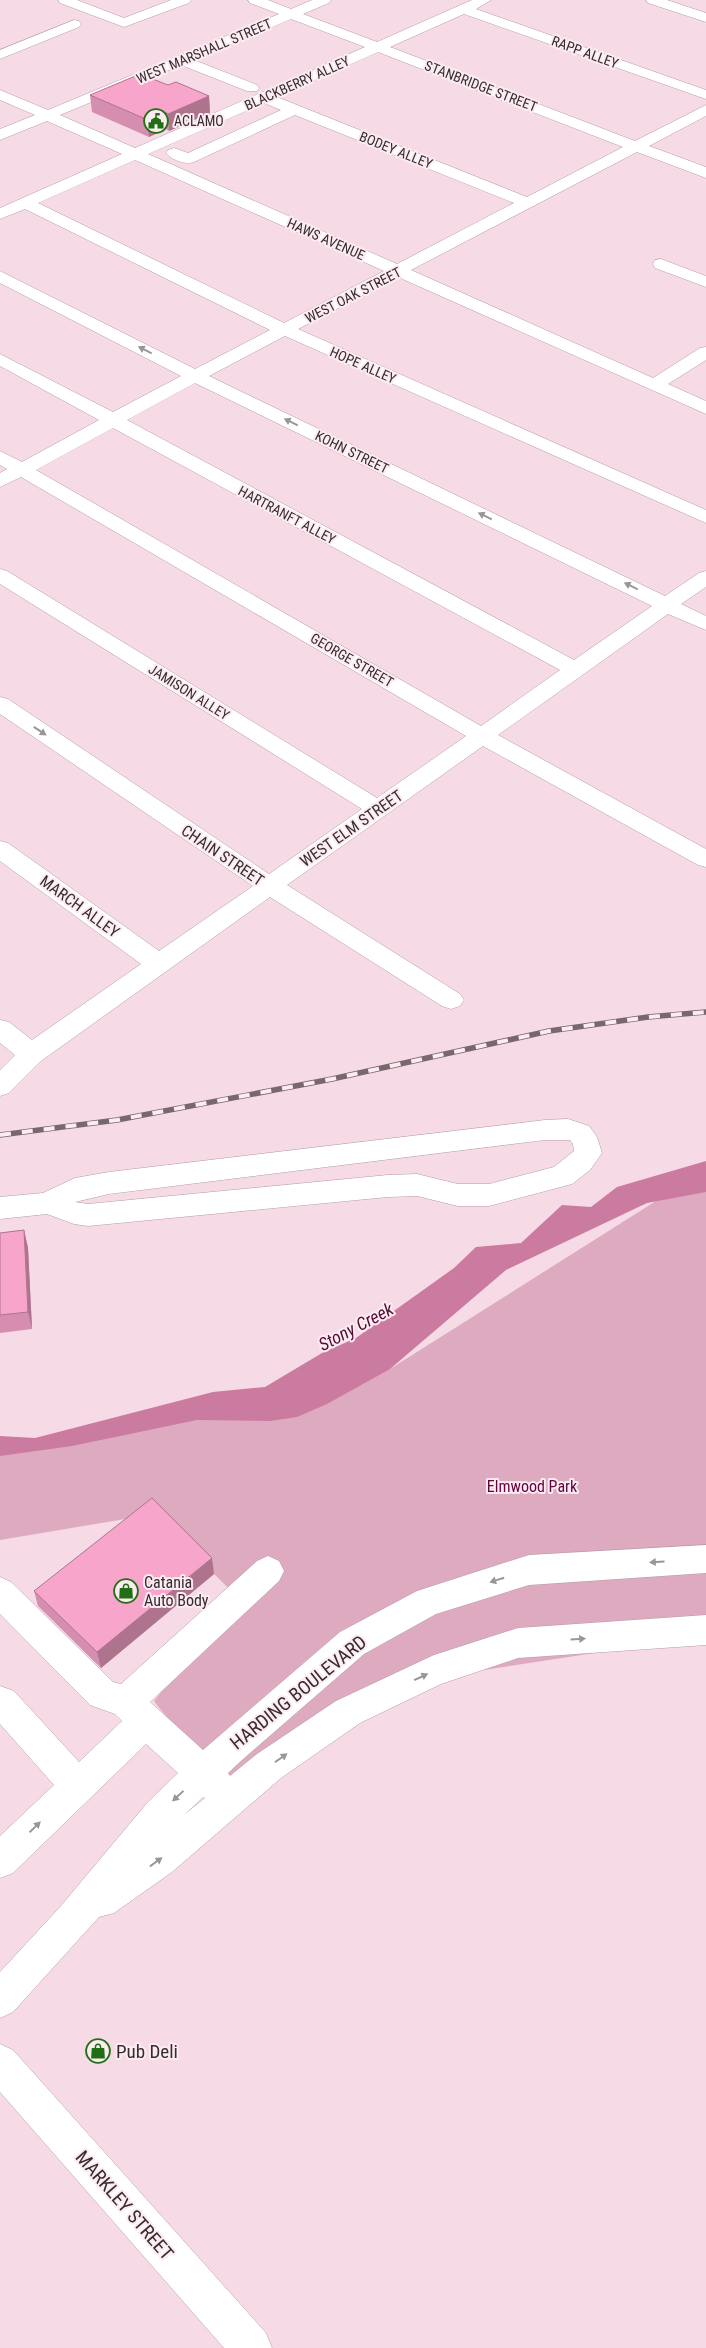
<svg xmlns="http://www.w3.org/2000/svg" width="706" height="2348" font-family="'Roboto Condensed',sans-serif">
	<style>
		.green { fill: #ddaac0 }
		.water { fill: #cb7ba0 }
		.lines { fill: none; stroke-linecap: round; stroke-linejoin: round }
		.minor-casing { stroke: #b59ca7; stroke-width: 1 }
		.highway-casing { stroke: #b59ca7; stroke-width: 1 }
		.minor { fill: #fff; fill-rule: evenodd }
		.highway { fill: #fff; fill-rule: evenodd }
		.rail-casing { stroke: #78686e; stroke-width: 5.5 }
		.rail { stroke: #fcecf2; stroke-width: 4; stroke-dasharray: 11; stroke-linecap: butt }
		.wall { fill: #d58eaf }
		.shaded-wall { fill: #ae748e }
		.building { fill: #f8a5cb; stroke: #ae748e }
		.oneway { fill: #9a9698 }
		.labels { text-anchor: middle; stroke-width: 4; stroke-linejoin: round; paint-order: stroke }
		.far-street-label { font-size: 14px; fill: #362c30; stroke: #fcecf2 }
		.far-poi-label { font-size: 14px; fill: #362c30; stroke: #fcecf2; text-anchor: start }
		.street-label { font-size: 16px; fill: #362c30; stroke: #fcecf2 }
		.park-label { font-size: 16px; fill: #65013f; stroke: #fcecf2 }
		.poi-label { font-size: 16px; fill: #362c30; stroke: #fcecf2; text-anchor: start }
		.water-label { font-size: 18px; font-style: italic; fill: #540c35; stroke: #fcecf2 }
		.near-street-label { font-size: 19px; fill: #362c30; stroke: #fcecf2 }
		.near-poi-label { font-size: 19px; fill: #362c30; stroke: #fcecf2; text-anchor: start }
	</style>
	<rect width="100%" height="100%" fill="#f6dbe6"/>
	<path class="green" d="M706 1188V1636L412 1681 231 1799 154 1701 238 1598 155 1514 0 1540V1449L390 1369 675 1189Z"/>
	<path class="water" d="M706 1161V1192L647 1203 506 1270 390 1369 327 1404 297 1417 270 1421 197 1420 72 1446 0 1456V1436L35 1438 213 1392 265 1387 322 1353 356 1338 454 1268 476 1247 521 1243 562 1205 591 1207 617 1187Z"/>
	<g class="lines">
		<g class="minor-casing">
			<path id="minor" d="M58 0H77L124 18 171 0H191L189 3 124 27 60 3Z
				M248 0H268L291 9 312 0H331L329 3 303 14 377 42 472 0H491L476 9 706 90V99L464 14 390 47 635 141 706 105V116L649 146 706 167V178L637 152 411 270 653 378 700 348 706 347V360L668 384 706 401V414L398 277 298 329 706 510V523L285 336 209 376 665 596 699 573 706 571V587L681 604 706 616V630L668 614 498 735 706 849V867L698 865 483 746 287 885 460 994 464 1000 460 1006 451 1009 442 1006 270 897 41 1061 9 1093 0 1096V1070L15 1055 0 1043V1020L9 1022 32 1040 141 964 0 861V841L8 843 159 951 253 886 0 714V697L8 699 269 874 362 809 0 584V569L7 571 377 798 466 736 21 477 0 487V473L7 469 0 465V451L22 462 99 420 0 366V354L113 412 181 376 0 283V271L195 369 270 330 25 209 0 219V208L122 154 47 121 0 140V129L35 115 0 100V90L48 110 279 14 250 3ZM291 19 365 47 135 148 60 115 181 65 247 91H257L259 88 257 85 194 60ZM378 52 623 147 527 197 277 97ZM264 103 281 110 188 153 174 148 168 150 166 153C172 160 185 165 194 162L295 115 514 203 397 264 148 154ZM135 160 384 271 284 323 38 203ZM195 383 652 606 574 660 127 420ZM113 428 560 670 481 726 36 470Z
				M646 0H667L706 13V22L648 3Z
				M74 20 79 21 81 24 79 27 0 59V50Z
				M661 259 706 276V287L655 268 653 264 655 260Z
				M568 1119 589 1126 597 1137 602 1153 590 1170 572 1184 489 1206H458L417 1196 388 1197 88 1226 74 1224 47 1214 0 1219V1197L43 1193 75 1178 109 1172 545 1120ZM545 1140H570L573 1144 574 1151 554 1167 489 1184H458L417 1174 388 1175 88 1204 75 1202 109 1194Z
				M706 1545V1573L529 1585 436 1614 364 1654 242 1760 228 1773 230 1776 257 1754 336 1701 434 1655 518 1628 706 1615V1645L518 1658 441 1684 360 1723 281 1778 172 1872 114 1913 99 1917 13 2012 0 2018V1972L60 1907 148 1802 178 1773 146 1744 13 1873 0 1878V1836L54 1785 0 1724V1686L14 1691 79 1762 122 1721 115 1714 90 1705 0 1614V1577L11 1582 113 1682 121 1684 257 1561 268 1556 279 1561 284 1571 279 1581 150 1702 203 1750 340 1632 417 1591 529 1555ZM203 1797 205 1798 184 1815Z"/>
		</g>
		<g class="highway-casing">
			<path id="highway" d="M0 2044 13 2050 266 2333 272 2348H224L0 2092Z"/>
		</g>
		<use href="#minor" class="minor"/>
		<use href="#highway" class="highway"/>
		<g class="rail-casing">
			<path id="rail" d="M0 1135 117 1120 332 1079 549 1031 648 1017 706 1012"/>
		</g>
		<use href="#rail" class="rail"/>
	</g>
	<path class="wall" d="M168 85 209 96 210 113 169 131 166 129 149 137 92 112 90 95Z
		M24 1230 28 1248 32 1329 0 1333V1233Z
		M214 1574 101 1668 38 1606 34 1591Z"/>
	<path class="shaded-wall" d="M209 96 210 113 169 131 168 114Z
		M165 112 166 129 149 137 148 120Z
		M24 1230 28 1248 32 1329 28 1312Z
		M212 1558 214 1574 101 1668 97 1652Z"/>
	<path class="building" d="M140 74 168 85 176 82 209 96 168 114 165 112 148 120 90 95Z
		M24 1230 28 1312 0 1315V1233Z
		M152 1498 212 1558 97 1652 34 1591Z"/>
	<defs><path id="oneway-solid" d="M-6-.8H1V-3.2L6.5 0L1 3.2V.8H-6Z" transform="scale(1.25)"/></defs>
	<g class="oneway">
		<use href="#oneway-solid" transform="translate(145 350) rotate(-153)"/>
		<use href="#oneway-solid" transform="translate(291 422) rotate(-154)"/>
		<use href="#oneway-solid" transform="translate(485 516) rotate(-154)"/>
		<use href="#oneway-solid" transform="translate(631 586) rotate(-154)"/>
		<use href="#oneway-solid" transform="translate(40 731) rotate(34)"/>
		<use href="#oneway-solid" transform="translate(657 1562) rotate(177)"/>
		<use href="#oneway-solid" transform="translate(497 1580) rotate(162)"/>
		<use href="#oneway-solid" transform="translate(578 1639) rotate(-4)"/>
		<use href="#oneway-solid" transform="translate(421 1677) rotate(-25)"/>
		<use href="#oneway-solid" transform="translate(281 1758) rotate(-35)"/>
		<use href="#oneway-solid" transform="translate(178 1796) rotate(137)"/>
		<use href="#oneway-solid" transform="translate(35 1827) rotate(-44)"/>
		<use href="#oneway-solid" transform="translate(156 1862) rotate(-36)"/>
	</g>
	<defs>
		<g id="civic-ring" transform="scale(1.25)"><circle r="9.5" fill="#fcecf2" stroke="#216f15" stroke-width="1.5"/><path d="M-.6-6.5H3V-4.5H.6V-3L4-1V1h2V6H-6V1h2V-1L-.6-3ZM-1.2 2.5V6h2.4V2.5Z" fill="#216f15"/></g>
		<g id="shop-ring" transform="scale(1.25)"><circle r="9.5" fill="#fcecf2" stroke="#216f15" stroke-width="1.5"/><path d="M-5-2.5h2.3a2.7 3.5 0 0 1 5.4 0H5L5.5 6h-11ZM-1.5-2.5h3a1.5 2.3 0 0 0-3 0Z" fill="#216f15"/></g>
	</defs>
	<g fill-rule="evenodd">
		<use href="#civic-ring" x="156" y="121"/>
		<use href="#shop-ring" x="126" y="1591"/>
		<use href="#shop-ring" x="98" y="2051"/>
	</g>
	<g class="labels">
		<g class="far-street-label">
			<text transform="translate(204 51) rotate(-23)" y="5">WEST MARSHALL STREET</text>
			<text transform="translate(585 52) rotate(20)" y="5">RAPP ALLEY</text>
			<text transform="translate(297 83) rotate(-24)" y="5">BLACKBERRY ALLEY</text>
			<text transform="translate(481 86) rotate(21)" y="5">STANBRIDGE STREET</text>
			<text transform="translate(396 150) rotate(22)" y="5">BODEY ALLEY</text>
			<text transform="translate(326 239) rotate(24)" y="5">HAWS AVENUE</text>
			<text transform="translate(353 295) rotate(-27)" y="5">WEST OAK STREET</text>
			<text transform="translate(363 365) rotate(24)" y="5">HOPE ALLEY</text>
			<text transform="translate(352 452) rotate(26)" y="5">KOHN STREET</text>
			<text transform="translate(287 515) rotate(28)" y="5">HARTRANFT ALLEY</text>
			<text transform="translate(352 660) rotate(30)" y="5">GEORGE STREET</text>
			<text transform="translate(189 692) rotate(32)" y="5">JAMISON ALLEY</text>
		</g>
		<g class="far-poi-label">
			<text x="174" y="126">ACLAMO</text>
		</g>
		<g class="street-label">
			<text transform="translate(351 828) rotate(-35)" y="6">WEST ELM STREET</text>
			<text transform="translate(223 855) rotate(34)" y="6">CHAIN STREET</text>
			<text transform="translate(80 906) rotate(36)" y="6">MARCH ALLEY</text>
		</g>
		<g class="park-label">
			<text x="532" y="1492">Elmwood Park</text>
		</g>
		<g class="poi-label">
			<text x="144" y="1588">Catania<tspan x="144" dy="18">Auto Body</tspan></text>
		</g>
		<g class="water-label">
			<text transform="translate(356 1327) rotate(-28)" y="6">Stony Creek</text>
		</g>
		<g class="near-street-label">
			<text transform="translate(298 1692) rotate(-39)" y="7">HARDING BOULEVARD</text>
			<text transform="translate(125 2205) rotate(49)" y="7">MARKLEY STREET</text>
		</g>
		<g class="near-poi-label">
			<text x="116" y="2058">Pub Deli</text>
		</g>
	</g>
</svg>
